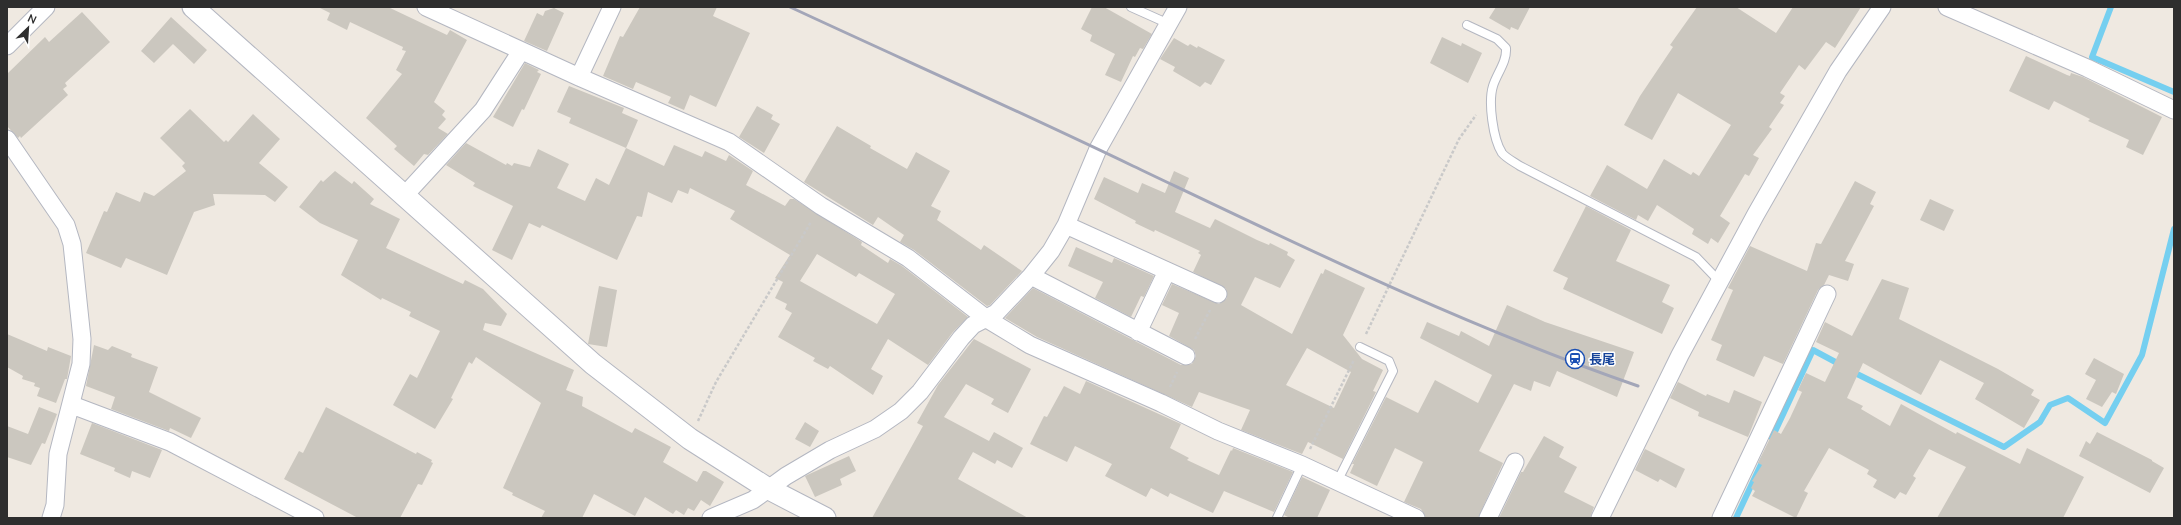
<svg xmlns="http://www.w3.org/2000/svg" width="2181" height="525" font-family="'Nunito Sans','Noto Sans JP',sans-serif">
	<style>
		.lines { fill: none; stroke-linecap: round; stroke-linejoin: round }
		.stream { stroke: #75cff0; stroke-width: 6 }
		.building { fill: #cbc7bf; fill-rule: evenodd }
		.service-casing { stroke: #b4b7c1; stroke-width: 10 }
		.minor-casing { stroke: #b4b7c1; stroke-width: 19 }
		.tertiary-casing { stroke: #b4b7c1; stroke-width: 23 }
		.path { stroke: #c9c9c9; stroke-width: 2.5; stroke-dasharray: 3 2; stroke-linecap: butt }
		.service { stroke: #fff; stroke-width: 8 }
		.minor { stroke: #fff; stroke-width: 17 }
		.tertiary { stroke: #fff; stroke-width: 21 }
		.rail { stroke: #a3a6b8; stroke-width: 3 }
		.labels { text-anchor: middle; stroke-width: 3; stroke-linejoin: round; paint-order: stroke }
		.transit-label { font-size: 13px; font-weight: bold; fill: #164399; stroke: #fff; text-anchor: start }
	</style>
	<rect width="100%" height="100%" fill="#efe9e1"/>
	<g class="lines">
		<path class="stream" d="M2111 7 2092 57 2174 92
			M1851 371 2004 447 2040 422 2050 405 2068 398 2105 423 2142 355 2174 229
			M1772 438 1813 350 1841 365
			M1736 518 1764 458"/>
	</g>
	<path class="building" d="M318 7H388L447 35 450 30 467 40 434 102 445 111 442 115 446 119 438 128 448 134 428 155 424 154 414 166 394 149 397 146 366 118 402 74 396 70 406 51 402 50 403 47 350 22 347 30 327 20 330 13Z
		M640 7H717L713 16 750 33 716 107 690 95 684 110 668 103 671 97 636 82 633 89 603 76 620 36 623 37Z
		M1092 7H1104L1152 34 1143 49 1140 48 1135 57 1133 56 1121 82 1105 75 1115 54 1090 41 1092 35 1081 29Z
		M1496 7H1530L1518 30 1511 27 1510 30 1489 18Z
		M1697 7H1736L1776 33 1793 7H1861L1835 48 1826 42 1805 70 1799 65 1780 93 1785 96 1780 103 1784 105 1769 127 1772 129 1753 155 1759 158 1749 176 1745 174 1720 216 1730 223 1718 243 1711 238 1708 244 1692 234 1694 229 1657 205 1648 221 1638 215 1636 220 1590 196 1607 165 1647 189 1664 159 1691 175 1693 172 1699 176 1731 125 1678 93 1652 140 1624 125 1640 96 1673 47 1670 45Z
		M554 8 564 13 547 51 524 41 537 13 543 16 545 11Z
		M82 12 110 42 65 83 67 86 63 89 68 95 21 138 20 136 18 138 7 126V74L45 37 49 42Z
		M171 17 207 50 194 64 173 44 154 63 141 51Z
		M1442 37 1461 46 1462 43 1482 53 1468 83 1430 63Z
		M1174 38 1188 46 1190 44 1197 48 1198 46 1225 60 1211 85 1205 82 1200 87 1173 71 1175 67 1160 59Z
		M2026 56 2067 75 2070 76 2071 73 2083 77 2162 117 2143 155 2126 147 2129 140 2088 121 2090 119 2054 101 2049 110 2009 91Z
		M525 63 539 70 537 72 541 74 524 110 522 109 513 127 493 117Z
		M569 86 624 108 622 113 638 120 626 148 569 123 571 118 557 112Z
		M757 106 773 115 771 119 780 124 764 153 739 137Z
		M190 109 224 142 226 140 228 142 253 114 280 139 259 163 288 187 275 202 265 195 213 194 215 205 194 212 167 275 126 258 121 268 86 253 104 211 107 212 116 192 140 202 144 192 154 196 186 171 182 166 185 163 160 138Z
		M837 126 871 146 870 148 907 169 916 152 950 171 931 206 941 211 937 220 981 250 984 245 1022 271 990 305 987 306 914 250 900 242 904 235 878 217 873 225 804 182Z
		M466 143 506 165 507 163 512 166 514 163 530 167 538 149 569 164 557 188 585 201 596 178 609 185 626 148 664 166 674 145 702 157 705 151 726 161 729 155 753 171 746 185 785 206 790 199H794L862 242 861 245 888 263 890 259 902 266 968 317 953 332 928 365 888 339 871 369 883 376 873 395 830 366 828 369 813 361 815 358 778 337 792 313 785 309 787 304 775 298 783 282 775 278 790 255 730 219 735 211 690 188 688 194 678 190 672 203 648 192 642 217 637 216 617 260 542 225 540 228 529 223 512 260 492 250 513 206 473 186 475 183 446 165ZM817 254 856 277 859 273 895 294 877 324 800 281Z
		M335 171 352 184 354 181 374 199 370 204 400 219 386 248 463 284 465 280 483 289 507 314 501 326 485 323 483 330 574 370 566 390 583 397 582 406 632 433 635 428 671 447 663 462 697 482 703 471H706L724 482 710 506 701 500 694 511 688 508 684 515 676 510 673 514 645 497 635 516 594 494 582 518H541L545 511 512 495 513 493 503 488 541 403 476 357 472 364 469 362 451 398 453 399 435 429 393 405 410 374 417 378 440 331 409 316 411 312 382 298 381 300 341 275 358 240 320 223 299 207 321 180 323 182Z
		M1174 171 1189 178 1175 212 1210 228 1215 219 1257 240 1269 245 1270 243 1288 252 1287 255 1295 260 1280 288 1255 277 1241 305 1292 334 1321 273 1323 274 1325 269 1365 288 1343 335 1362 359 1383 370 1373 391 1376 392 1343 459 1308 442 1302 454 1241 430 1250 410 1199 392 1192 407 1037 337 1005 318 1033 288 1181 365 1192 364 1196 356 1194 350 1169 336 1179 313 1162 305 1172 284 1219 304 1227 298 1226 289 1193 272 1201 255 1198 253 1200 251 1155 230 1154 232 1135 223 1136 221 1094 199 1104 177 1138 193 1142 183 1165 193ZM1307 348 1351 372 1334 408 1286 385Z
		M1855 181 1876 192 1870 204 1874 206 1845 261 1854 264 1848 281 1829 275 1824 285 1818 290 1783 364 1764 356 1754 377 1716 360 1722 345 1711 340 1733 290 1728 288 1750 246 1807 271 1816 243 1821 244Z
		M1930 199 1954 210 1944 231 1920 220Z
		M1586 206 1631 230 1616 261 1670 285 1662 302 1674 308 1662 334 1563 289 1568 278 1553 271Z
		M1076 247 1112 263 1114 258 1154 276 1144 297 1141 296 1131 317 1095 298 1103 282 1068 266Z
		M1882 279 1909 288 1899 319 1998 369 2034 390 2031 395 2040 400 2024 428 1975 399 1984 383 1940 360 1921 395 1863 363 1847 398 1863 406 1861 409 1890 426 1901 404 1956 434 1957 432 2020 464 2027 448 2084 477 2063 518H1937L1966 467 1929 449 1913 476 1916 478 1906 495 1900 492 1895 499 1873 487 1877 480 1867 474 1869 470 1829 448 1804 491 1808 493 1796 518 1752 496 1755 491 1751 488 1754 482 1752 481 1762 465 1758 463 1774 430 1781 434 1790 418 1802 392 1798 390 1806 373 1825 382 1839 353 1816 342 1825 322 1852 336Z
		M599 286 617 290 607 347 588 344Z
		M1507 305 1545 322 1634 352 1617 397 1557 371 1550 387 1534 381 1531 391 1514 384 1479 451 1503 463 1478 518H1426L1421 509 1404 502 1423 462 1395 448 1377 486 1350 473 1354 464H1352L1386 397 1418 413 1435 380 1478 403 1492 375 1420 338 1427 322 1459 336 1461 331 1489 346Z
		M7 334 47 351 48 347 71 356 67 379H65L56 403 37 396 40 388 34 386 35 383 22 379 23 376 7 367Z
		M974 339 1031 369 1008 413 991 404 994 399 966 384 944 417 989 441 994 432 1023 448 1012 468 997 460 995 464 973 452 958 479 1028 518H872L923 426 917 423 938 385Z
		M94 345 108 350 112 346 132 354 131 357 158 367 149 392 201 418 191 438 170 428 169 431 111 409 115 397 86 386Z
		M2094 358 2124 374 2116 394 2112 392 2102 407 2086 399 2096 380 2085 374Z
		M1086 381 1181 424 1170 448 1189 458 1187 460 1219 475 1231 450 1232 451 1233 448 1293 472 1274 512 1224 491 1213 513 1170 493 1168 497 1151 488 1146 497 1105 476 1112 464 1075 446 1067 462 1030 444 1044 416 1047 417 1064 386 1080 394Z
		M1678 382 1706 396 1707 394 1729 403 1734 390 1762 402 1748 437 1698 416 1699 412 1670 398Z
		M39 407 57 414 45 444 42 443 31 465 7 457V426L28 434Z
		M326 407 416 454 417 452 432 460 431 462 433 463 422 485 418 484 400 518H358L284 479 299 451 303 453Z
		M805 422 819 431 810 447 795 439Z
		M92 423 162 450 150 478 132 471 130 478 114 471 115 468 80 454Z
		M2097 432 2152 460V461L2164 468 2150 493 2079 456 2086 441 2090 444Z
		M1544 436 1564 447 1559 457 1577 467 1564 492 1594 507 1590 518H1499L1521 472H1523Z
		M1645 449 1685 469 1676 488 1660 479 1658 482 1635 470Z
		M849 456 856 471 840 479 842 485 815 497 805 476Z
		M1302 477 1330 490 1317 518H1290L1284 515Z"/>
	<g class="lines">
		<g class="service-casing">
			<path id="service" d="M1131 7 1169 24
				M1467 25 1497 39 1506 48C1507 62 1497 73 1493 86 1488 102 1493 139 1502 153 1506 158 1514 162 1520 166L1696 257 1720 282
				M1337 482 1393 371 1389 361 1360 347
				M1277 518 1302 465"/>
		</g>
		<g class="minor-casing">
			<path id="minor" d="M426 7 579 77 729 142 821 206 908 258 987 319 1030 345 1161 403 1218 431 1302 465 1416 518
				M1947 7 2087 68 2174 110
				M7 46 46 7
				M579 77 612 7
				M7 139 66 225 72 244 82 339 81 364 58 454 55 505 51 518
				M404 196 483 110 521 51
				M1066 225 1218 294
				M1031 276 1186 356
				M1138 332 1167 271
				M72 405 170 442 315 518
				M711 518 753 500 786 476 830 450 875 429 901 411 920 392 961 338 973 325 996 313 1031 276 1051 251 1066 225 1098 149 1178 7
				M1488 518 1515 462
				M1600 518 1680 355 1756 214 1838 71 1882 7
				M1721 518 1827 294"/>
		</g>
		<g class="tertiary-casing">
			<path id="tertiary" d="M193 7 593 364 690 439 767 488 825 518"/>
		</g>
		<path class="path" d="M1366 334 1459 139 1476 115
			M1195 339 1210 310
			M1170 387 1177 372
			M698 421 716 382 811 222
			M1310 449 1354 360"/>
		<use href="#service" class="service"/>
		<use href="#minor" class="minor"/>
		<use href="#tertiary" class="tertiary"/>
		<path class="rail" d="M790 7C904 60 1019 111 1133 166 1299 245 1464 326 1638 386"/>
	</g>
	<defs>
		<g id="station-ring" transform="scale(1)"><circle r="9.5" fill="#fff" stroke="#1a4fb4" stroke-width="1.5"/><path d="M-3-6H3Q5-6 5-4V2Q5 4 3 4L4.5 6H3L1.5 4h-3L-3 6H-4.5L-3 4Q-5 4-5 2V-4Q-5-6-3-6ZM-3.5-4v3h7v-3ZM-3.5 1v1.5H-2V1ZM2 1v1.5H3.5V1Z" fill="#1a4fb4"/></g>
	</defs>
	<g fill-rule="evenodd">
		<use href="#station-ring" x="1575" y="359"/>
	</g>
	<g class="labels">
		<g class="transit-label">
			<text x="1589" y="364">長尾</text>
		</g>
	</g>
	<rect width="2181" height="525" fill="none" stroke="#2e2e2e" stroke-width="16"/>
	<g transform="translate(28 28) rotate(25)" stroke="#ffffff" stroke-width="3" paint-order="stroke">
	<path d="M0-3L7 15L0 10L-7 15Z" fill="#2e2e2e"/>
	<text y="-6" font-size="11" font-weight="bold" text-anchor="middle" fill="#2e2e2e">N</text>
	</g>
</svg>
